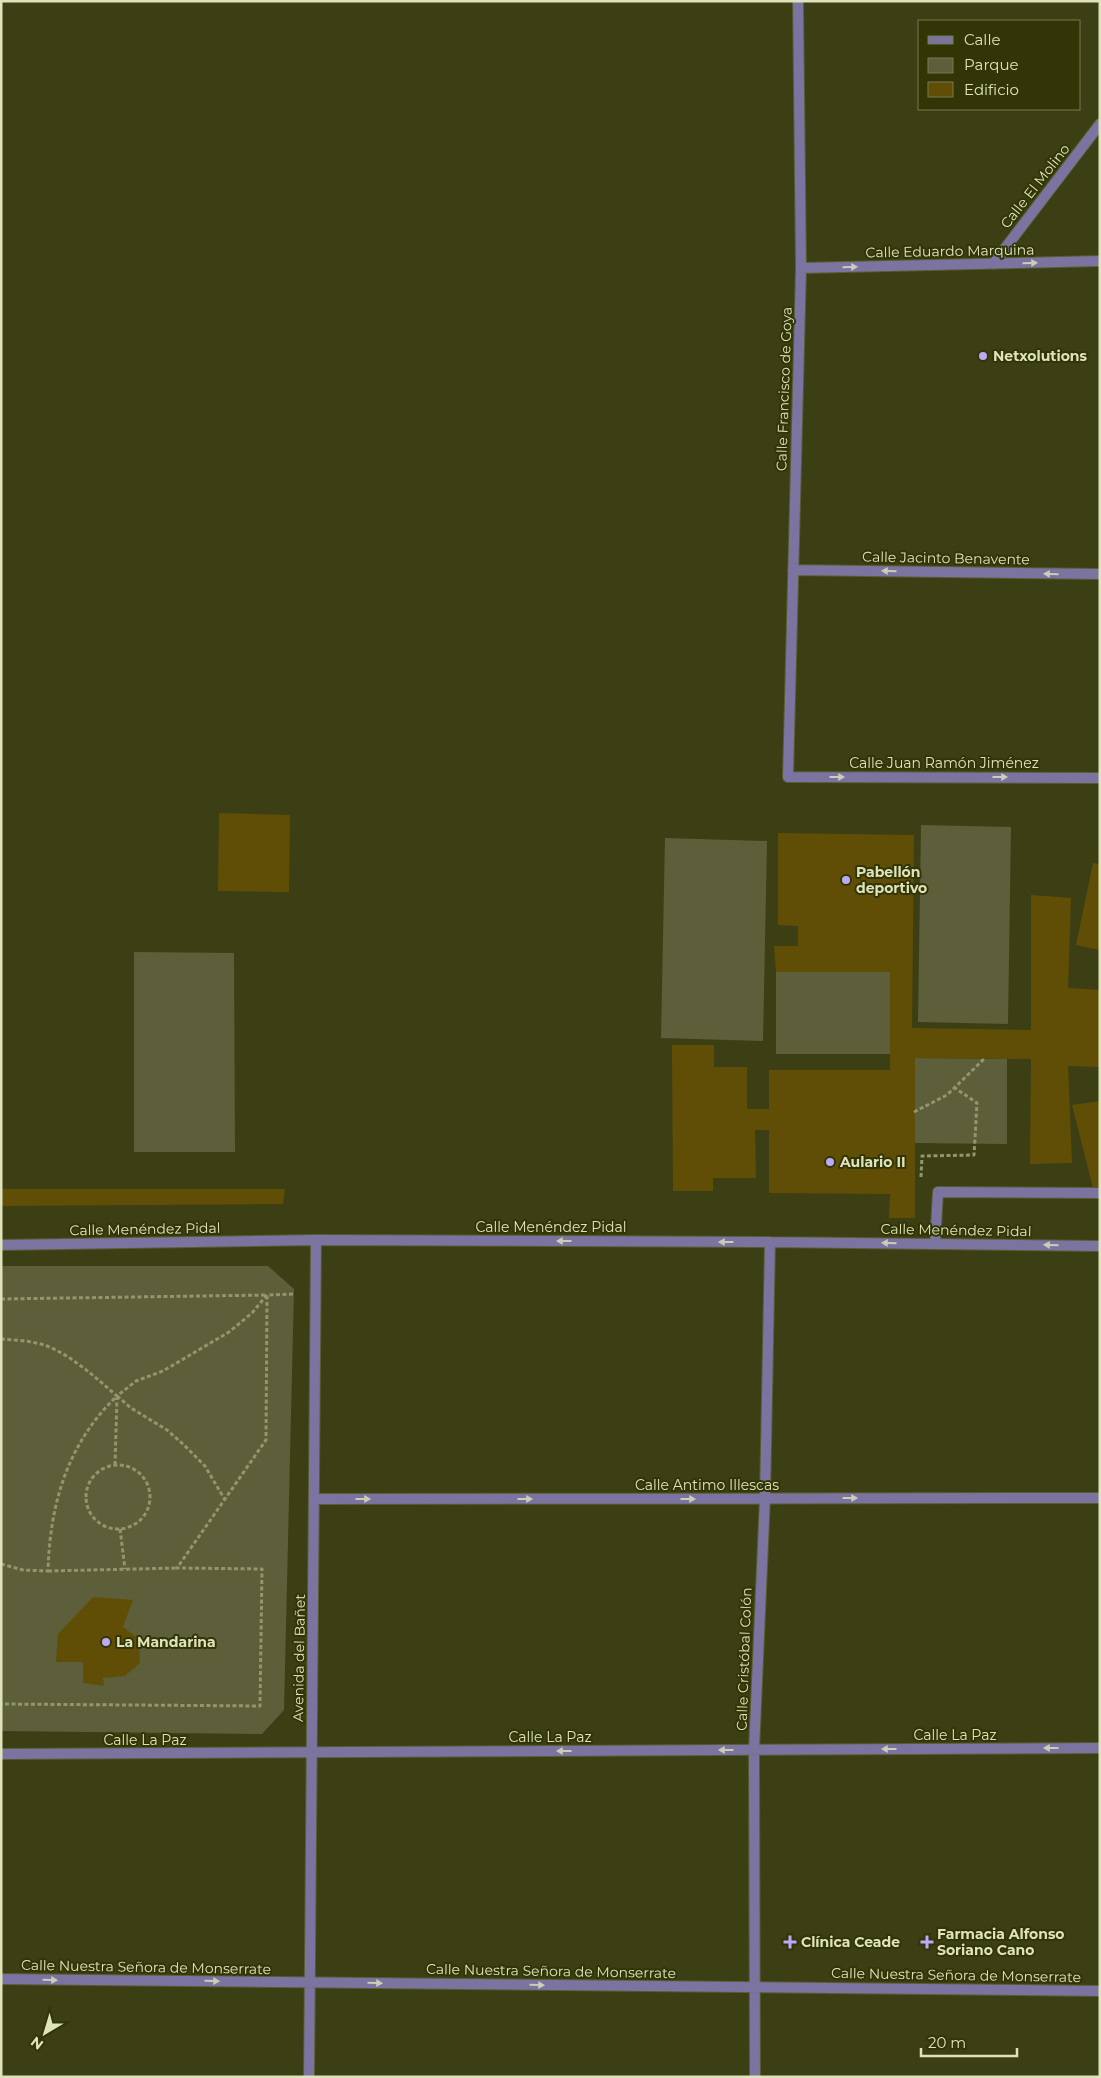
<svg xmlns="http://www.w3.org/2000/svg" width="1101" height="2078" font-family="Montserrat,sans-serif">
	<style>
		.green { fill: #5c5f39 }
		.building { fill: #614e06 }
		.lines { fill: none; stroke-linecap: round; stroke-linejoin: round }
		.service-casing { stroke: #595d31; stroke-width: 12 }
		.minor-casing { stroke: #595d31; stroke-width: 12 }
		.path { stroke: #93966d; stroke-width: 3; stroke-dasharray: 4 2.5; stroke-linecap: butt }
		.service { stroke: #7b73a0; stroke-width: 10 }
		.minor { stroke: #7b73a0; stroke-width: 10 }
		.oneway { fill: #cbcdb6 }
		.poi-dot { fill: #b9abf7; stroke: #323506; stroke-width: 2 }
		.labels { text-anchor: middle; stroke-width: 4; stroke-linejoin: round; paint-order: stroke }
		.street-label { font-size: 14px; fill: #dfe3bb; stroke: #323506 }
		.poi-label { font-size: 14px; font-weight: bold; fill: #dfe3bb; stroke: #323506; text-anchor: start }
	</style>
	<rect width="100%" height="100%" fill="#3c3f13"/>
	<path class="green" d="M921 825 1011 827 1008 1024 918 1022Z
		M665 838 767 841 763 1041 661 1038Z
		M134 952 234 953 235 1152H134Z
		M776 972H890V1054H776Z
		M915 1058 1007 1059V1144L914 1143Z
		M1 1266H268L294 1289 284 1710 262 1734 1 1731Z"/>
	<path class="building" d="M219 813 290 815 289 892 218 891Z
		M778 833 914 835 912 1028 1031 1030V895L1071 898 1068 988 1100 990V1067L1068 1066 1072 1163 1030 1164 1031 1059 915 1058V1218H889L890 1194 769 1193V1130H755L756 1178H713V1191H673L672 1045H714V1067H747V1109H769V1070H890V972H776L774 946H798V926L778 925Z
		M1093 863 1100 864V950L1076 945Z
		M1100 1101V1191L1094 1192 1072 1105Z
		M1 1189H285L283 1204 1 1206Z
		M93 1597 133 1600 123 1627 139 1639 140 1663 125 1676 103 1678 104 1686 83 1683V1662H56L58 1634Z"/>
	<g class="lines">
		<g class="service-casing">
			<path id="service" d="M935 1244 938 1192 1100 1193"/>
		</g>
		<g class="minor-casing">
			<path id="minor" d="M798 1 801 268 788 777 1100 778
				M993 264 1100 124
				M801 268 1100 261
				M793 570 1100 574
				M1 1245 316 1240 770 1242 1100 1246
				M314 1499 1100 1498
				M1 1754 1100 1748
				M1 1979 1100 1991
				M309 2077 316 1240
				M755 2077 754 1750 765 1498 770 1242"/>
		</g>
		<path class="path" d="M914 1112 947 1095 985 1058
			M921 1177 922 1156 974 1155 977 1103 955 1088
			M1 1299 267 1295 266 1440 177 1568 262 1569 260 1706 1 1704
			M1 1339C16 1340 33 1341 47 1346 74 1357 96 1378 117 1396L136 1381 163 1371 229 1332 252 1313 267 1295 295 1294
			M117 1396 131 1408 167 1430 184 1445 205 1466 225 1500
			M115 1465 117 1397
			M86 1497a32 32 0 1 1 64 0a32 32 0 1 1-64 0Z
			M120 1529 125 1569
			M1 1564 23 1570 48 1571C50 1504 67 1444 117 1396
			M48 1571 177 1568"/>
		<use href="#service" class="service"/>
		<use href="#minor" class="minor"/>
	</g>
	<defs><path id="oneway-solid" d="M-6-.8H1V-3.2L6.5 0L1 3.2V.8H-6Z" transform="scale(1.25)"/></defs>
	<g class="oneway">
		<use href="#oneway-solid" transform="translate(1030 263) rotate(-1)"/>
		<use href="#oneway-solid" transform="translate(850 267) rotate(-1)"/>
		<use href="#oneway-solid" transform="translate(889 571) rotate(-179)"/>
		<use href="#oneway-solid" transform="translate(1051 574) rotate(-179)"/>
		<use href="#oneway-solid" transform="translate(837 777)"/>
		<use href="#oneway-solid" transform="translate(1000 777)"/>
		<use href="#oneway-solid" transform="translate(564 1241) rotate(-180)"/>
		<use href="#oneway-solid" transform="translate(726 1242) rotate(-180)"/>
		<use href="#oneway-solid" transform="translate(889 1243) rotate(-179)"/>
		<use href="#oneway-solid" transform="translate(1051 1245) rotate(-179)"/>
		<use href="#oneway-solid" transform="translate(850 1498)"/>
		<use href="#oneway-solid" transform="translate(363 1499)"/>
		<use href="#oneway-solid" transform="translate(525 1499)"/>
		<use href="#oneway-solid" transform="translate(688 1499)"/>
		<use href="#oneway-solid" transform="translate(1051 1748) rotate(180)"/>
		<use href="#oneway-solid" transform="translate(889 1749) rotate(180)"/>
		<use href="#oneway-solid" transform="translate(726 1750) rotate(180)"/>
		<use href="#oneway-solid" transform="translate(564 1751) rotate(180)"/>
		<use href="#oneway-solid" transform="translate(50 1980) rotate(1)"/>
		<use href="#oneway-solid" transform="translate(212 1981) rotate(1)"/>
		<use href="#oneway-solid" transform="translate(375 1983) rotate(1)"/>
		<use href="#oneway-solid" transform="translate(537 1985) rotate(1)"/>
	</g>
	<g class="poi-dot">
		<circle cx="983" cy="356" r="5"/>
		<circle cx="846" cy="880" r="5"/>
		<circle cx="830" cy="1162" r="5"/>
		<circle cx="106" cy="1642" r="5"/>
		<path d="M787.5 1934.5h5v5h5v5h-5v5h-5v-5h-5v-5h5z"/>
		<path d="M924.5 1934.5h5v5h5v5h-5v5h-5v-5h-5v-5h5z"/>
	</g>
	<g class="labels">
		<g class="street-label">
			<text transform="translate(1035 186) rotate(-52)" y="5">Calle El Molino</text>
			<text transform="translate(950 251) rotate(-1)" y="5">Calle Eduardo Marquina</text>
			<text transform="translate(784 389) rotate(-88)" y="5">Calle Francisco de Goya</text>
			<text transform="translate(946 558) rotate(1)" y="5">Calle Jacinto Benavente</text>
			<text x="944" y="768">Calle Juan Ramón Jiménez</text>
			<text x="551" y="1232">Calle Menéndez Pidal</text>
			<text transform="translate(145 1229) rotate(-1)" y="5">Calle Menéndez Pidal</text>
			<text transform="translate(956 1230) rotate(1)" y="5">Calle Menéndez Pidal</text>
			<text x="707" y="1490">Calle Antimo Illescas</text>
			<text transform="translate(299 1658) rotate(-89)" y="5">Avenida del Bañet</text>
			<text transform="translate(744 1659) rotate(-88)" y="5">Calle Cristóbal Colón</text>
			<text x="955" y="1740">Calle La Paz</text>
			<text x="550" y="1742">Calle La Paz</text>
			<text x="145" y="1745">Calle La Paz</text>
			<text transform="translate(146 1967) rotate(1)" y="5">Calle Nuestra Señora de Monserrate</text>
			<text transform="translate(551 1971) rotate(1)" y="5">Calle Nuestra Señora de Monserrate</text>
			<text transform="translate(956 1975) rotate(1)" y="5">Calle Nuestra Señora de Monserrate</text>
		</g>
		<g class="poi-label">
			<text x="993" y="361">Netxolutions</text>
			<text x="856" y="877">Pabellón<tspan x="856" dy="16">deportivo</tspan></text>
			<text x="840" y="1167">Aulario II</text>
			<text x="116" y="1647">La Mandarina</text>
			<text x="937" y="1939">Farmacia Alfonso<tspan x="937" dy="16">Soriano Cano</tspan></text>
			<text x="801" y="1947">Clínica Ceade</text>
		</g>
	</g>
	<rect width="1101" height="2078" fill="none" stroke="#dfe3bb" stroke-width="5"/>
	<rect x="918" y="20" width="162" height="90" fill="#323506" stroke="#777b4e"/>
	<rect x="928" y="36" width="25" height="8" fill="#7b73a0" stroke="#777b4e"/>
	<text x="964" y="45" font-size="15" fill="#dfe3bb">Calle</text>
	<rect x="928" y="58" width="25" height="15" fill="#5c5f39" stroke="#777b4e"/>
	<text x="964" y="70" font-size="15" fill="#dfe3bb">Parque</text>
	<rect x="928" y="82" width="25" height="15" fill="#614e06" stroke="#777b4e"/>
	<text x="964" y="95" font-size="15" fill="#dfe3bb">Edificio</text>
	<g transform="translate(45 2033) rotate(218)" stroke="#323506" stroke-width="4" paint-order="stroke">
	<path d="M0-4L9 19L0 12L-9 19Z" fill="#dfe3bb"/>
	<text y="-8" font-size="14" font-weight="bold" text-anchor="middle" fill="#dfe3bb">N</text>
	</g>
	<path d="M921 2048v8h96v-8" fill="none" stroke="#dfe3bb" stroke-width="2.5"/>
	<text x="928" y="2048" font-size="15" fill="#dfe3bb" stroke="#323506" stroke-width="4" paint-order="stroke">20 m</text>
</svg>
